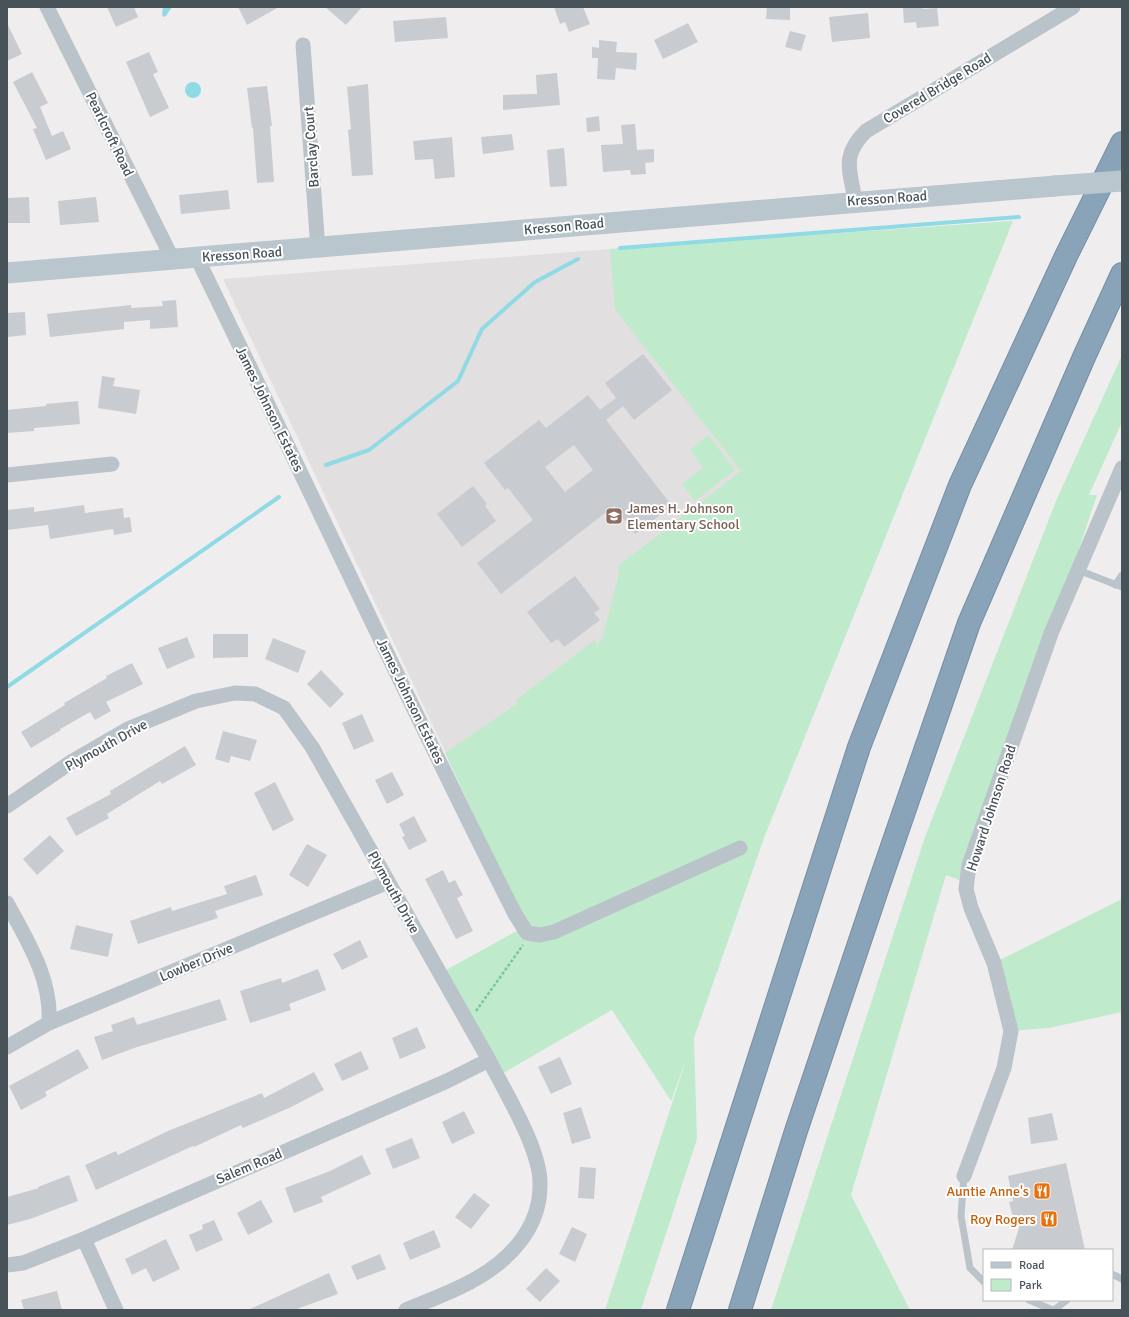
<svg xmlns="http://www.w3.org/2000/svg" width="1129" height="1317" font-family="Signika,sans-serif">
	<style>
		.education { fill: #e1dfdf }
		.green { fill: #bfebcc }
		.water { fill: #8fdae5 }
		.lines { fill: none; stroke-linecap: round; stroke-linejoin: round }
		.stream { stroke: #8fdae5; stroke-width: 4 }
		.building { fill: #c8cbd0; fill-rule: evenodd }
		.highway-casing { stroke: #748fa5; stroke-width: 24 }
		.path { stroke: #79c699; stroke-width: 2.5; stroke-dasharray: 3 2; stroke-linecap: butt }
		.lane { stroke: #bac3c9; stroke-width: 7 }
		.street { stroke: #bac3c9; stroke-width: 15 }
		.secondary { stroke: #bac6ce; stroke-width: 21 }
		.highway { stroke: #89a4b9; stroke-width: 22 }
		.secondary-bridge { stroke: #bac6ce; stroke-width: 21 }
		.labels { text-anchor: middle; stroke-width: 4; stroke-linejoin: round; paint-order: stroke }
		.street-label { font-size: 14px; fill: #475259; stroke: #fff }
		.education-label { font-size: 14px; fill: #785e54; stroke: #fff; text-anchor: start }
		.food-label { font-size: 14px; fill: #c56008; stroke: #fff; text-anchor: end }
	</style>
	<rect width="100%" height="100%" fill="#f0edee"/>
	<path class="education" d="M1013 221 527 926 223 279 610 249Z"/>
	<path class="green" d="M1013 221 764 838 694 1038 697 1139 641 1310H605L687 1057 671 1101 612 1010 493 1079 435 976 526 926 445 753 518 703 516 700 595 640 596 645 602 640 619 573 618 566 741 471 615 309 610 249Z
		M1122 355V422L1089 495H1097L967 883 946 875 851 1195 910 1310H771L925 837 1056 501Z
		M708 435 735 470 695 501 682 484 703 468 690 450Z
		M1122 899V1012L1049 1028 1011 1031 994 963Z"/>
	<path class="water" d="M163 7H172L166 16 163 17 162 14Z
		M185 90a8 8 0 1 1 16 0a8 8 0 1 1-16 0Z"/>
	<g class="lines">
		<path class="stream" d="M620 248 1019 217
			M326 465 369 450 458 381 482 329 535 282 578 259
			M7 687 279 497"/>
	</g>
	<path class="building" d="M107 7H134L138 17 116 27Z
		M238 7H279L247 25Z
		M325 7H362L346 25Z
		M554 7H583L590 24 569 32 565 22 560 24Z
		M767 7H790V20L766 19Z
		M923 7V9L937 8 939 26 917 28 916 22 904 23 903 8Z
		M868 13 870 38 832 42 829 17Z
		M446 17 448 38 395 42 393 21Z
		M7 23 22 54 7 61Z
		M688 23 698 42 663 59 654 40Z
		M790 31 806 35 801 51 785 47Z
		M599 40 617 42 616 52 637 53 636 70 616 68 615 80 597 79 598 58H592V47L599 48Z
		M149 52 158 72 153 74 169 108 150 117 126 62Z
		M32 72 48 103 40 107 52 136 63 131 71 149 46 160 33 129 37 128 13 82Z
		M557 73 560 105 503 110V95L537 94 536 75Z
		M368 84 373 175 352 176 348 130 351 129 347 87Z
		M267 86 272 126H270L274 182 257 183 253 128H252L247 88Z
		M599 116 600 131 587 132 586 118Z
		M635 124 637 150 654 149V162L645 163 646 174 631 175 630 170 603 172 601 145 623 144 621 125Z
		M512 134 514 150 483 154 481 137Z
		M452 137 455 177 435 179 433 159 415 160 413 141Z
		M564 148 567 186 550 187 547 150Z
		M228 190 230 209 181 214 179 195Z
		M29 197 30 223H7V198Z
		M96 197 99 222 60 225 58 201Z
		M176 300 178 327 150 329V320L124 322V329L50 337 47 314 131 305V308L163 306 162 301Z
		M25 312 26 335 7 337V313Z
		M643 354 672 390 634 420 623 406 606 420 672 506 635 534 614 506 501 594 477 563 533 520 508 488 505 490 484 463 539 420 546 428 588 395 600 410 616 398 605 383ZM574 445 593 470 565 492 545 467Z
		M102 376 115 378 113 386 140 390 136 414 98 408Z
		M78 401 80 424 34 428V431L7 433V410L46 406V404Z
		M473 486 487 504 485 506 496 521 462 547 437 514Z
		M84 505 85 513 123 508 124 518 130 517 132 532 114 535 113 529 50 539 48 525 7 530V510L34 507V512Z
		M575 576 600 609 594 613 600 620 564 647 558 639 551 643 527 612Z
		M213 634H248V657L213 658Z
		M187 637 195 657 167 669 158 648Z
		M273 638 306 651 298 673 265 659Z
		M132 663 143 684 106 702 111 711 95 720 90 712 60 729 61 730 31 748 21 732 65 705 64 703 107 678 106 676Z
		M321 670 344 694 330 708 307 684Z
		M362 714 374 741 354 750 342 723Z
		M223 731 257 740 250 761 231 756 229 763 215 759Z
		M185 746 196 765 162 784 160 781 107 814 109 818 76 836 66 818 111 794 110 791Z
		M392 772 404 795 387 804 375 780Z
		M275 782 294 820 273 831 254 793Z
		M414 816 427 841 409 850 402 837 405 836 399 824Z
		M50 835 64 851 37 875 23 859Z
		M307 844 327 855 308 887 289 875Z
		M443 870 449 883 455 880 463 895 457 898 473 931 456 939 425 879Z
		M256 875 263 895 215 911 218 918 138 944 130 921 171 907 172 911 227 894 224 886Z
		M76 925 113 934 108 957 70 949Z
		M360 940 368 957 342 970 333 954Z
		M318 969 326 990 289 1004 291 1010 250 1023 240 991 281 978 282 983Z
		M220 999 227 1020 134 1048 102 1060 94 1037 113 1031 111 1025 134 1017 137 1025Z
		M417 1027 426 1048 400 1059 392 1038Z
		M78 1049 89 1068 45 1092 47 1096 21 1110 9 1086Z
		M361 1051 369 1069 342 1081 334 1064Z
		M560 1057 572 1084 551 1094 538 1067Z
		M314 1072 324 1090 289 1108 243 1128 241 1125 194 1147 193 1146 96 1190 85 1165 116 1151 118 1155 168 1131 262 1093 264 1098Z
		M581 1107 591 1138 572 1144 563 1113Z
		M464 1111 475 1133 452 1144 442 1122Z
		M1052 1113 1058 1140 1031 1144 1028 1118Z
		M412 1138 420 1158 393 1169 385 1149Z
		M362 1155 371 1174 321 1197 323 1202 294 1213 285 1188 330 1171Z
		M1066 1163 1085 1250H1012L1023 1215 1013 1217 1009 1202 1013 1201 1008 1176Z
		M580 1167 596 1168 594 1199 578 1198Z
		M69 1175 78 1201 30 1219 7 1225V1197L39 1188 38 1187Z
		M474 1193 490 1205 471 1229 455 1217Z
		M261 1200 273 1222 248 1235 237 1213Z
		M214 1220 223 1240 196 1252 189 1235 203 1229 202 1225Z
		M572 1227 587 1234 575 1262 559 1254Z
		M434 1230 441 1247 410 1260 403 1243Z
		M166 1239 180 1269 153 1282 146 1268 132 1275 125 1259Z
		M380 1254 386 1269 357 1280 351 1266Z
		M546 1268 560 1281 540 1302 526 1289Z
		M329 1273 338 1294 294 1310H248Z
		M57 1291 62 1310H24L21 1300Z"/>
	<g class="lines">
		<g class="highway-casing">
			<path id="highway" d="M678 1310 859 747 960 485 1067 254 1122 143
				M740 1310 796 1131 878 887 969 623 1084 357 1122 274"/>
		</g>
		<path class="path" d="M476 1011 523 945"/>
		<path class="lane" d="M1078 570 1122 587
			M1115 585 1122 575
			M964 1176 961 1216 970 1268 984 1282
			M1112 1274 1122 1279
			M1029 1300 1053 1310
			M1054 1310 1067 1300"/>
		<path class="street" d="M47 7 173 260
			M303 45 318 249
			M855 201C850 169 841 156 866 131L1073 7
			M197 258C304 476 405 697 515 914L527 933 540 935 554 932 740 848
			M7 475 112 464
			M7 806 71 762 128 729 196 701 235 693 255 694 284 708 312 747 489 1060C505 1092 540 1148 540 1183 541 1229 508 1262 470 1282 450 1293 427 1301 406 1310
			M7 903C27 940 52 979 49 1023
			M7 1047 49 1023 388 882
			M964 1176 1004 1068 1011 1031 994 963 971 908 966 889 969 865 1052 631 1122 468
			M84 1239 116 1310
			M7 1265 23 1263 84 1239 447 1081 489 1060"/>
		<path class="secondary" d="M7 273C357 245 706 212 1055 186"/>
		<use href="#highway" class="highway"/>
		<path class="secondary-bridge" d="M1055 186 1122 181"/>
	</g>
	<defs>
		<g id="school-square" transform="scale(0.9)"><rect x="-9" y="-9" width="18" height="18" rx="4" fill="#8d6e63" stroke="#fff"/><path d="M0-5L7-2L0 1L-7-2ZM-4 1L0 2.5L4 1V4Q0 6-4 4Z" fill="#fff"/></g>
		<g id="restaurant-square" transform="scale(0.9)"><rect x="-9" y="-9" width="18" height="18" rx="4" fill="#e8710a" stroke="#fff"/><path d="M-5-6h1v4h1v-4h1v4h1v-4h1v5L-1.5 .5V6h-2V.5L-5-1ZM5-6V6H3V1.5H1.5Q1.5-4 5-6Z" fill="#fff"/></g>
	</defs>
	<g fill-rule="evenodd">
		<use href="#school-square" x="614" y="516"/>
		<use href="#restaurant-square" x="1042" y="1191"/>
		<use href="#restaurant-square" x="1049" y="1219"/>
	</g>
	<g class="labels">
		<g class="street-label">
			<text transform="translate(937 88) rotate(-31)" y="5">Covered Bridge Road</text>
			<text transform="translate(110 134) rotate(64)" y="5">Pearlcroft Road</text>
			<text transform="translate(311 147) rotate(-94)" y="5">Barclay Court</text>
			<text transform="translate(887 198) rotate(-4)" y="5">Kresson Road</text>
			<text transform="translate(564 226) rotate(-5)" y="5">Kresson Road</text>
			<text transform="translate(242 254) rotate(-4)" y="5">Kresson Road</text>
			<text transform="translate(270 409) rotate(64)" y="5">James Johnson Estates</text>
			<text transform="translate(411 701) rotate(64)" y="5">James Johnson Estates</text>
			<text transform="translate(106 745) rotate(-29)" y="5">Plymouth Drive</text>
			<text transform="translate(991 808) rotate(-72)" y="5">Howard Johnson Road</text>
			<text transform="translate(394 892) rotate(61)" y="5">Plymouth Drive</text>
			<text transform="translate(196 962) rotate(-23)" y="5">Lowber Drive</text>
			<text transform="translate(249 1166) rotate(-23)" y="5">Salem Road</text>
		</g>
		<g class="education-label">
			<text x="627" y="513">James H. Johnson<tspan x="627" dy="16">Elementary School</tspan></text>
		</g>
		<g class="food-label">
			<text x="1029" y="1196">Auntie Anne's</text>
			<text x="1036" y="1224">Roy Rogers</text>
		</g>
	</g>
	<rect width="1129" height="1317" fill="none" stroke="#475259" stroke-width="16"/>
	<rect x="983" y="1249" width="130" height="52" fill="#ffffff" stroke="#b5babd"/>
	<rect x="991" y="1262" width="20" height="6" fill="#bac6ce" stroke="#b5babd"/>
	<text x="1019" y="1269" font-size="12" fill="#475259">Road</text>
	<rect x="991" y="1279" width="20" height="12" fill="#bfebcc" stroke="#b5babd"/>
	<text x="1019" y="1289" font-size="12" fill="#475259">Park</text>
</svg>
